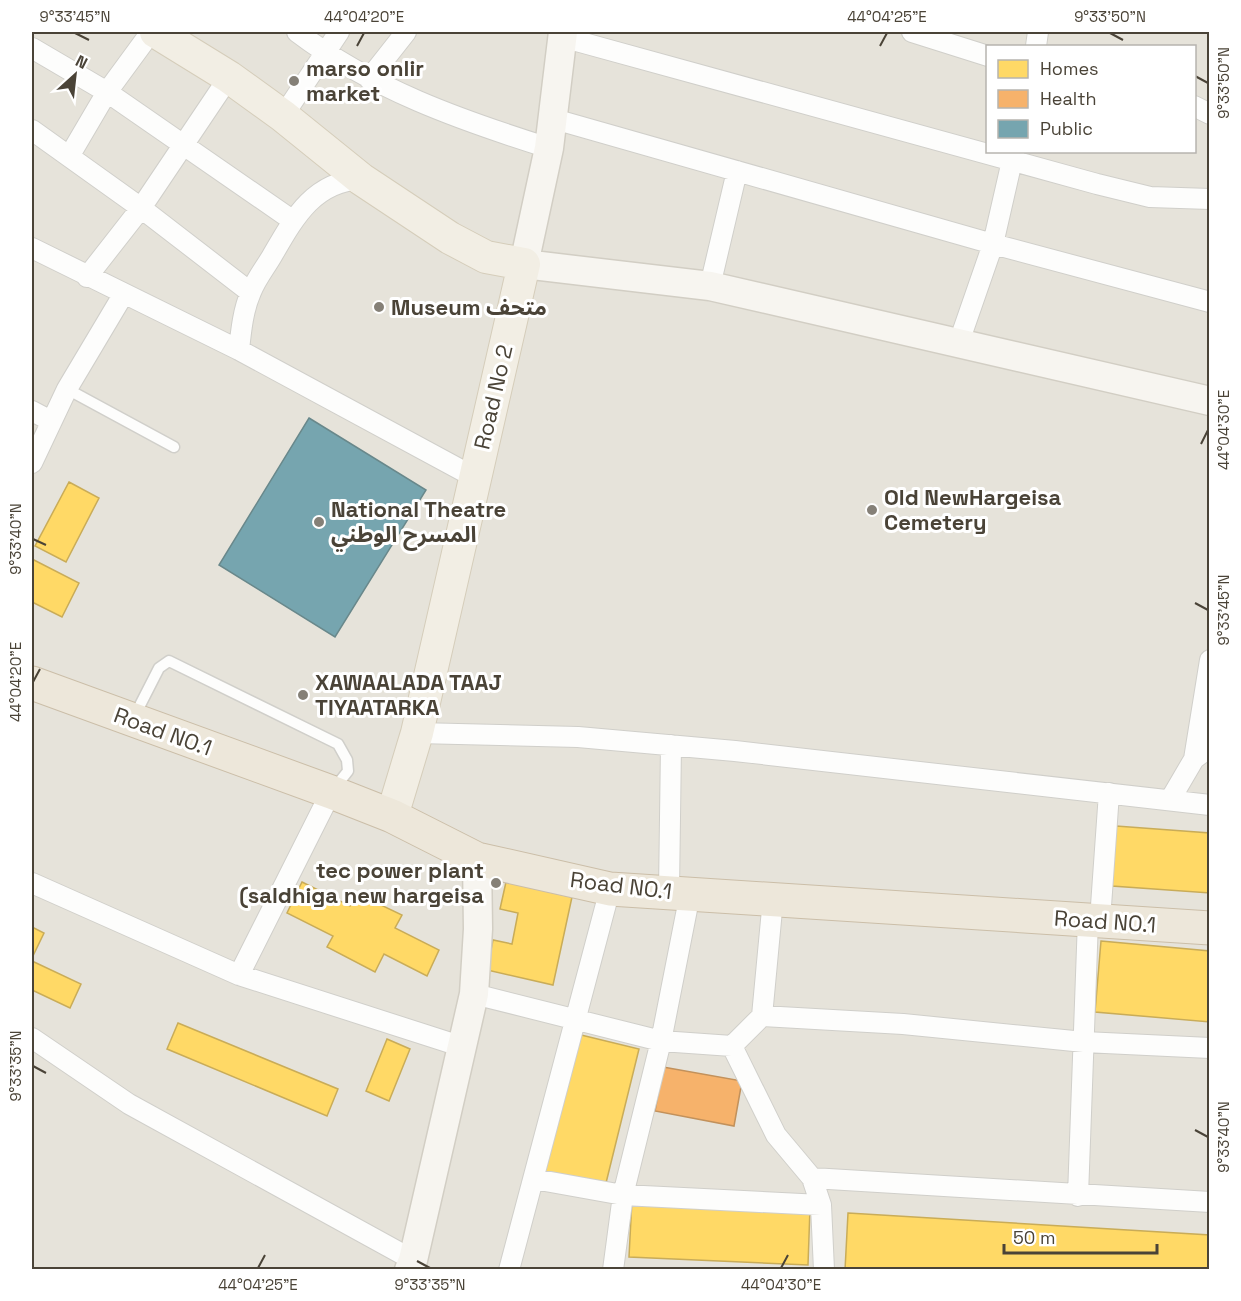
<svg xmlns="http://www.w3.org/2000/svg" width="1241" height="1301" font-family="'Space Grotesk','Noto Sans Arabic',sans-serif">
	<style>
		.residential { fill: #e6e3da; fill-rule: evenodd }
		.homes { fill: #ffd966; stroke: #c9ac58; stroke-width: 1.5 }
		.health { fill: #f6b26b; stroke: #c2915b; stroke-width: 1.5 }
		.public { fill: #76a5af; stroke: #69888b; stroke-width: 1.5 }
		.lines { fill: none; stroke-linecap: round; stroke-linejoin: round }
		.lane-casing { stroke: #d0cfca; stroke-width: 13 }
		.street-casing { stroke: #d0cfca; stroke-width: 22 }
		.secondary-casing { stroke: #d2cec4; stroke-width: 31 }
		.primary-casing { stroke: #d5cdba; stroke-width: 34 }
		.highway-casing { stroke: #cbbea8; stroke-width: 35 }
		.lane { stroke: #fdfdfc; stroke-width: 10 }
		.street { stroke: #fdfdfc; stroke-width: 20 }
		.secondary { stroke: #f7f5f0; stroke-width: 28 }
		.primary { stroke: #f2eee4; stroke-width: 32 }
		.highway { stroke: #ede7da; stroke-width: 33 }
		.ticks { fill: none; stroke: #4a4337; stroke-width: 2 }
		.poi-dot { fill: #858077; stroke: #fff; stroke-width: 2 }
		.labels { text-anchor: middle; stroke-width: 6; stroke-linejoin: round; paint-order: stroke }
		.poi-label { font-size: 22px; font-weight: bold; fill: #4a4337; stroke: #fff; text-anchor: start }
		.street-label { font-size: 22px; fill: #4a4337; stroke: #fff }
		.neatline { fill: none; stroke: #4a4337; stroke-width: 2 }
		.ticks-label { font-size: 15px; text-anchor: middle; fill: #4a4337 }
	</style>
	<rect width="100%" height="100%" fill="#f2f1ed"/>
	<path class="residential" d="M32 32H1209V1269H32ZM988 46H1194V152H988Z"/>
	<path class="homes" d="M69 482 99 498 66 562 35 546Z
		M32 559 79 583 62 617 32 602Z
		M1116 826 1210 833V893L1112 886Z
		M302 882 350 906 356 893 402 915 395 928 439 950 427 976 384 954 375 972 327 947 333 936 287 913Z
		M506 882 572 897 553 985 487 970 493 940 512 944 518 913 500 909Z
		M32 927 44 933 32 958Z
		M1101 941 1210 951V1022L1095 1012Z
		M32 961 81 984 70 1008 32 990Z
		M178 1023 338 1089 327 1116 167 1049Z
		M577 1034 639 1049 605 1187 544 1173Z
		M387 1039 410 1049 389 1101 366 1091Z
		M632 1199 810 1208 808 1265 629 1257Z
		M848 1213 1210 1235V1270H845Z"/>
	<path class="health" d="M663 1067 742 1081 734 1126 655 1111Z"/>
	<path class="public" d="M309 418 426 490 335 637 219 565Z"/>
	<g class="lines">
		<g class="lane-casing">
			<path id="lane" d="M67 389 174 447
				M134 717 159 668 169 661 338 744 347 760 348 771 333 790"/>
		</g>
		<g class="street-casing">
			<path id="street" d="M297 32C372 89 460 120 549 148
				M912 32 988 56
				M562 37 1097 184 1150 197 1210 199
				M1036 46 1038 32
				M32 48 107 92 292 220
				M369 79 406 32
				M1194 106 1210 114
				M283 116 339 32
				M554 119 993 244 1210 302
				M32 130 141 208 250 292
				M70 155 107 92 151 32
				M32 248 239 350 474 477
				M87 277 141 208 229 77
				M710 286 737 171
				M959 342 993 244 1014 152
				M239 350C241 331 243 310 251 292 256 279 265 268 272 256 294 218 313 182 361 179
				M32 411 51 421
				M32 463 67 389 123 295
				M417 733 578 737 735 751 1210 805
				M1194 759 1210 660
				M1170 800 1194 759 1210 747
				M32 883 239 975 460 1046
				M669 891 671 745
				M1100 920 1109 793
				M239 975 331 792
				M474 994 661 1041 732 1046 776 1135 812 1178 821 1205 824 1270
				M762 1016 773 899
				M32 1038 129 1104 413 1260
				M732 1046 762 1016 903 1024 1084 1042 1210 1048
				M812 1178 1210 1202
				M534 1179 623 1195 821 1205
				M1078 1196 1088 920
				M509 1270 610 889
				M613 1270 623 1195 661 1041 690 894"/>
		</g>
		<g class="secondary-casing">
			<path id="secondary" d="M563 32 549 148 524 264 710 286 1210 401
				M409 1270 413 1260 474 994 478 929 477 859"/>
		</g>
		<g class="primary-casing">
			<path id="primary" d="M156 32 229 77 283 116 361 179 450 238 486 257 524 264 417 733 392 816"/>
		</g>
		<g class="highway-casing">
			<path id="highway" d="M32 683 331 792 392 816 477 859 610 889 1210 928"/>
		</g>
		<use href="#lane" class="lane"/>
		<use href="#street" class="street"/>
		<use href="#secondary" class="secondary"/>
		<use href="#primary" class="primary"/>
		<use href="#highway" class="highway"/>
	</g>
	<path class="ticks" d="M75 33 89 40M1110 33 1123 40M357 46 364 33M880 46 887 33M1195 76 1208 83M1201 444 1208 430M33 539 46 545M1195 603 1208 610M33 682 40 669M33 1066 46 1073M1195 1130 1208 1137M417 1261 430 1268M258 1268 265 1255M781 1268 788 1255"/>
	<g class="poi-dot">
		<circle cx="294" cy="81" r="6"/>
		<circle cx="379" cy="307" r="6"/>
		<circle cx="872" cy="510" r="6"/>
		<circle cx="319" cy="522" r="6"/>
		<circle cx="303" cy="695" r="6"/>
		<circle cx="496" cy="883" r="6"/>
	</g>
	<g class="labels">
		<g class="poi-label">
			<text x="306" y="76">marso onlir<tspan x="306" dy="25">market</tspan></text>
			<text x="391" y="315">Museum متحف</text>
			<text x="884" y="505">Old NewHargeisa<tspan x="884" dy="25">Cemetery</tspan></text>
			<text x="331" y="517">National Theatre<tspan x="331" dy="25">المسرح الوطني</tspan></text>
			<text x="315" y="690">XAWAALADA TAAJ<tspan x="315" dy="25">TIYAATARKA</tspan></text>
			<text x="484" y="878" text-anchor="end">tec power plant<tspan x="484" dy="25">(saldhiga new hargeisa</tspan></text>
		</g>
		<g class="street-label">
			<text transform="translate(493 397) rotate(-77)" y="8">Road No 2</text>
			<text transform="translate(163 731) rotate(20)" y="8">Road NO.1</text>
			<text transform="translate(621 885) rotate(7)" y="8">Road NO.1</text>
			<text transform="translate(1105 921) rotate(4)" y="8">Road NO.1</text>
		</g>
	</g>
	<rect width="1241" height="1301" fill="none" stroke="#ffffff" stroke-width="66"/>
	<rect x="986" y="45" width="210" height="108" fill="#ffffff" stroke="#b7b4af" stroke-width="1.5"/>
	<rect x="998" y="60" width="30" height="18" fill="#ffd966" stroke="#b7b4af" stroke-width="1.5"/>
	<text x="1040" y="75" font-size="18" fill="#4a4337">Homes</text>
	<rect x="998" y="90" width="30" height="18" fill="#f6b26b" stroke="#b7b4af" stroke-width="1.5"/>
	<text x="1040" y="105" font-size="18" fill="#4a4337">Health</text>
	<rect x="998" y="120" width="30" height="18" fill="#76a5af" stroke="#b7b4af" stroke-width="1.5"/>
	<text x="1040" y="135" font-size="18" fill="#4a4337">Public</text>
	<g transform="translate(75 75) rotate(27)" stroke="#ffffff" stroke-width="4.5" paint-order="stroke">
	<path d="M0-4.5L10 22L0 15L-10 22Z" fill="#4a4337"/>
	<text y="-9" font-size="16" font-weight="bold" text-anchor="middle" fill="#4a4337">N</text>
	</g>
	<path d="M1004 1244v9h153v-9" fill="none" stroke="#4a4337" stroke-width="3"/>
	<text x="1013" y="1244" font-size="18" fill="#4a4337" stroke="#ffffff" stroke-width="4.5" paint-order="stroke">50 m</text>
	<rect x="33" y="33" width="1175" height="1235" class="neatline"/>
	<g class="ticks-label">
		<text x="75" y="22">9°33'45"N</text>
		<text x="364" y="22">44°04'20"E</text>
		<text x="887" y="22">44°04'25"E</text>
		<text x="1110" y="22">9°33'50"N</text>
		<text transform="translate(1224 83) rotate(-90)" y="5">9°33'50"N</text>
		<text transform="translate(1224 430) rotate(-90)" y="5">44°04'30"E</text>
		<text transform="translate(16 539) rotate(-90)" y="5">9°33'40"N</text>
		<text transform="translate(1224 610) rotate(-90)" y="5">9°33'45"N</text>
		<text transform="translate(16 682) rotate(-90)" y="5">44°04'20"E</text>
		<text transform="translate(16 1066) rotate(-90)" y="5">9°33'35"N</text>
		<text transform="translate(1224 1137) rotate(-90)" y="5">9°33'40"N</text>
		<text x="258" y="1290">44°04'25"E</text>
		<text x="430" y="1290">9°33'35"N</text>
		<text x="781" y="1290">44°04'30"E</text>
	</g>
</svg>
